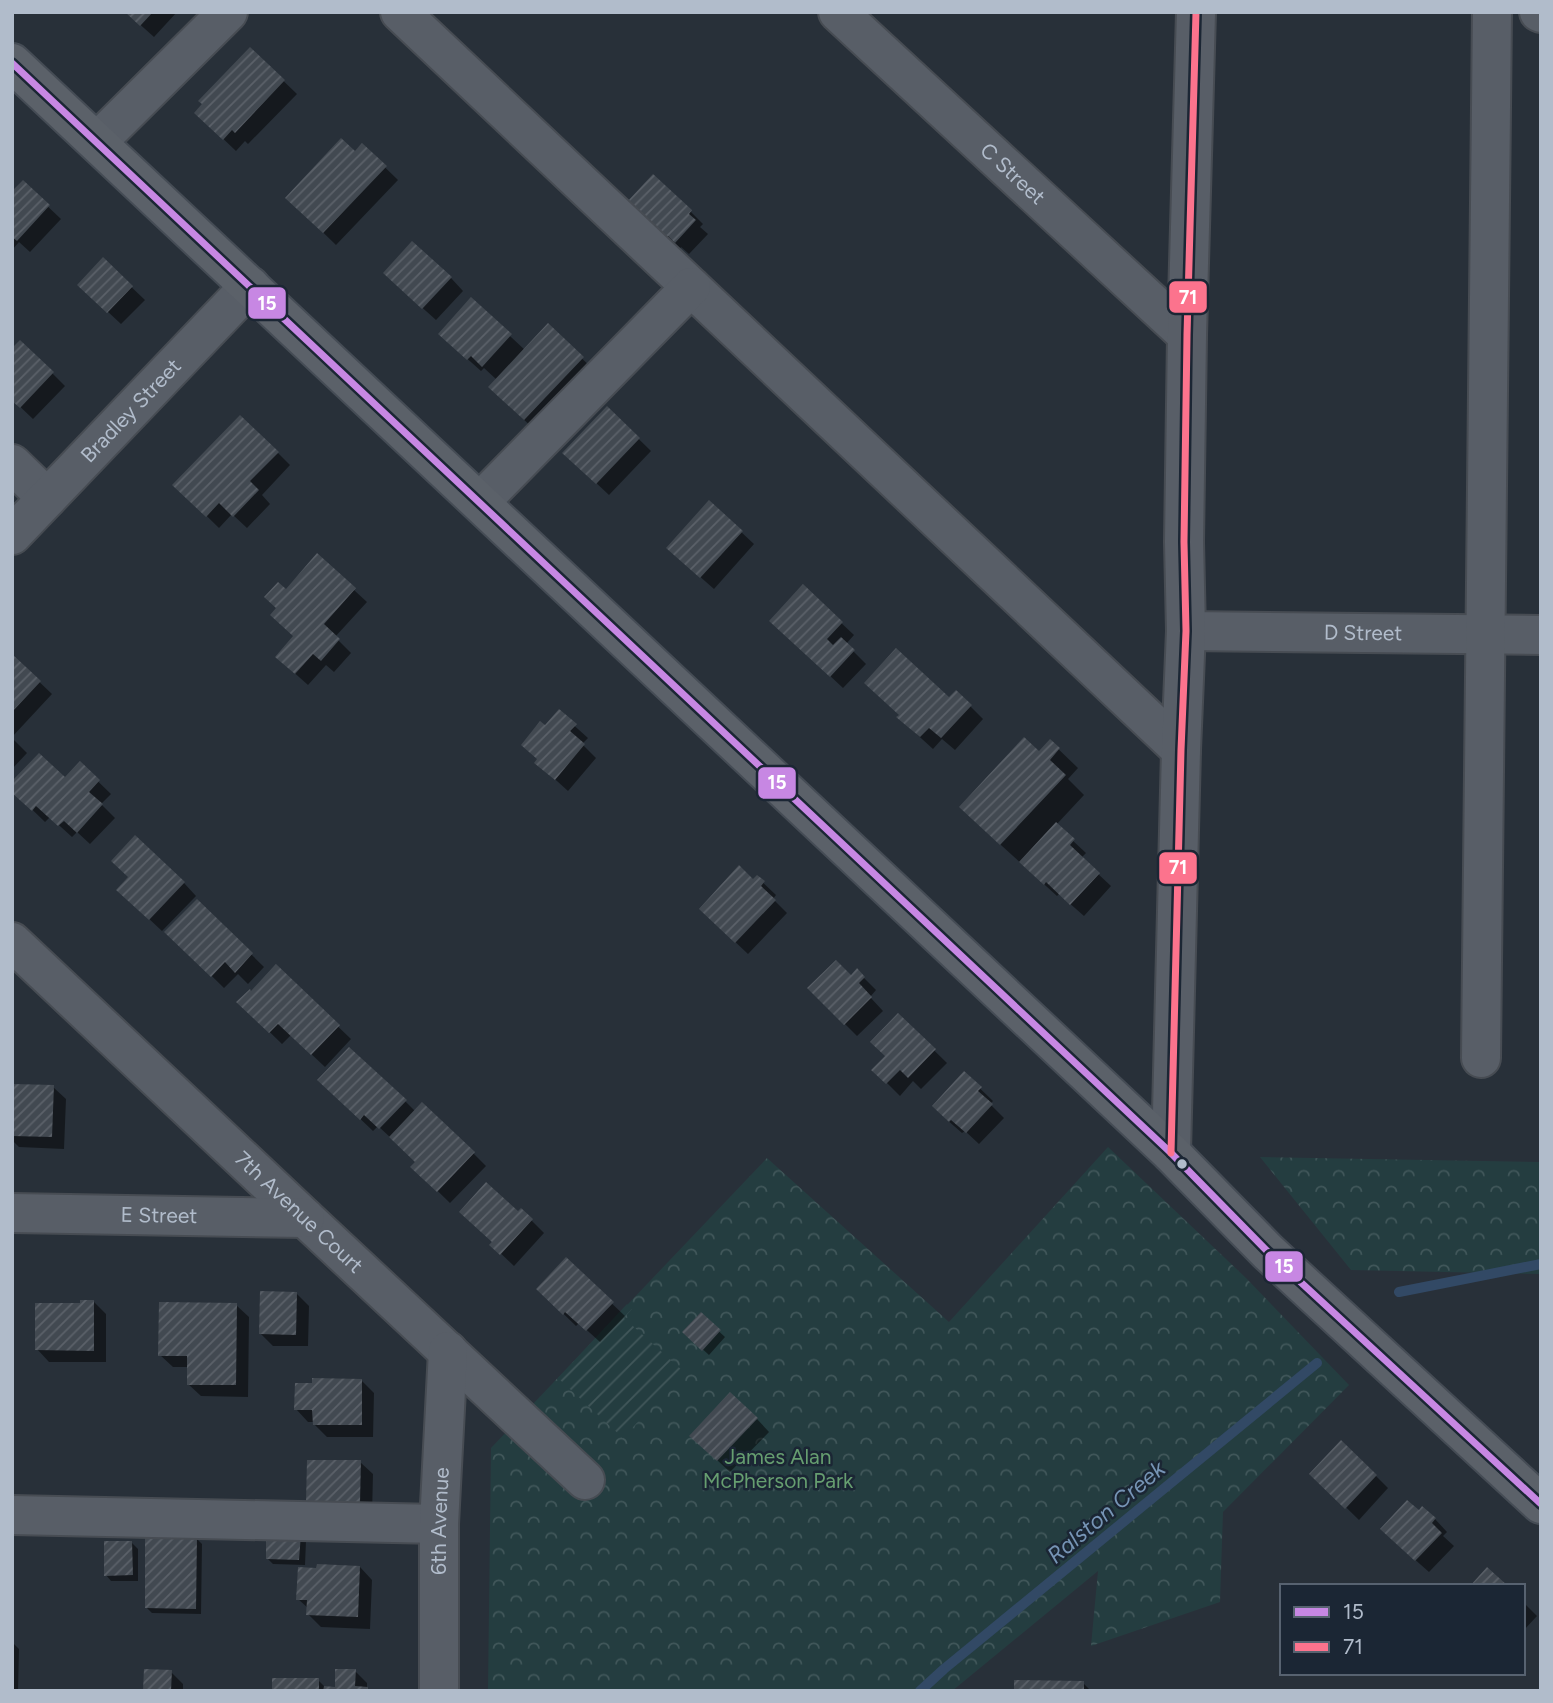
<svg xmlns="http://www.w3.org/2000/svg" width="1553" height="1703" font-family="Figtree,sans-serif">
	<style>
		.park { fill: url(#park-crowns) }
		.garden { fill: url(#garden-furrows) }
		.shadow { fill: #0007 }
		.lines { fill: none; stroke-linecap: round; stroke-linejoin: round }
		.stream { stroke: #324965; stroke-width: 10 }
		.building { fill: url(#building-hatch) }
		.minor-casing { stroke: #474c53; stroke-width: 42 }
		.major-casing { stroke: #454c55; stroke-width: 42 }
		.minor { stroke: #585e67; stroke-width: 38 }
		.major { stroke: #5b6169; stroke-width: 38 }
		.bus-1-casing { stroke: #1b2634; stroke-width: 12 }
		.bus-2-casing { stroke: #1b2634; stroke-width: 12 }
		.bus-1 { stroke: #c787e3; stroke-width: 7 }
		.bus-2 { stroke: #fc738d; stroke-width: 7 }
		.bus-dot { fill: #b1bccb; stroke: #1b2634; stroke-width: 2.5 }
		.labels { text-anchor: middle; stroke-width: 5; stroke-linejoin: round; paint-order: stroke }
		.street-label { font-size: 21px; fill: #b1bccb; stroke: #1b2634 }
		.park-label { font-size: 21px; fill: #669e70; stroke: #1b2634 }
		.water-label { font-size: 23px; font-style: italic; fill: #7694b5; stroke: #1b2634 }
		.line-badge { stroke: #1b2634; stroke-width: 2.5 }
		.badge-label { font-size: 19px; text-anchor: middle; font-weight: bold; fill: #fff }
	</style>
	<defs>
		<pattern id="park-crowns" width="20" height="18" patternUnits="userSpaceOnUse" patternTransform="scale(1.75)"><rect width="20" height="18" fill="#243d40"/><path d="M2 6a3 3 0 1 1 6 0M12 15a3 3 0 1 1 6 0" fill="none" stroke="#41575a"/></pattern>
		<pattern id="garden-furrows" width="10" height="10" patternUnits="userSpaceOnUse" patternTransform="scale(1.75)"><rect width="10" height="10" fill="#243d40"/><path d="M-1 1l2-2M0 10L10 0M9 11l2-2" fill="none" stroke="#41575a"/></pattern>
		<pattern id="building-hatch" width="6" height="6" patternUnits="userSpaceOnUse" patternTransform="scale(1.75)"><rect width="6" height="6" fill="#424951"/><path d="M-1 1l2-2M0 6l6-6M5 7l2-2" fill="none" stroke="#5b6169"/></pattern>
	</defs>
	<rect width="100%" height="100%" fill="#283039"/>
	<path class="park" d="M1108 1147 1246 1278 1349 1385 1223 1512 1220 1602 1091 1646 1098 1571 952 1691H488L491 1448 767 1158 949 1322Z
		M1260 1157 1541 1162V1274L1351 1270Z"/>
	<path class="garden" d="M627 1304 632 1309 624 1318 684 1372 623 1438 558 1378Z"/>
	<path class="shadow" d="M126 12H177L154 37Z
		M250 49 297 94 248 144 245 141 236 151 196 113Z
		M362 145 398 180 336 245 300 210Z
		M23 183 61 219 30 252 19 242 12 250V194Z
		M691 212 703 224 700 227 708 234 689 254 681 247 679 250 642 215Z
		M103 260 145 300 121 324 92 297Z
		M451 278 463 291 436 320 397 285Z
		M471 300 525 350 548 326 595 371 537 432 502 399 497 380 484 368 481 371 453 346Z
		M52 373 65 386 33 419 12 399Z
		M607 408 651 451 609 495 577 465Z
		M278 453 290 465 262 495 270 504 247 528 232 514 219 528 175 485Z
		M710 503 754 544 714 589 681 560Z
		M317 556 367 602 335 637 351 653 334 672 326 665 308 685 290 669 295 636Z
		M803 587 854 635 846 644 866 664 843 688 784 633Z
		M12 656 52 694 12 737Z
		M956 692 983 719 955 750 942 739 933 749 911 729 949 700Z
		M559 712 588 738 582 744 596 758 568 791 536 762 539 760 546 728Z
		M12 738 27 753 12 769Z
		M1051 742 1078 768 1068 779 1084 795 1056 825 1086 853 1081 858 1111 886 1084 916 1059 894 1057 896 980 826Z
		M80 764 111 794 101 804 115 818 90 844 77 832 72 837 50 817 45 822 12 790 65 779Z
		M757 877 776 895 773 899 787 913 748 954 713 921Z
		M184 883 196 896 162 931 131 902Z
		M197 901 264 967 248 984 238 974 224 988 167 932Z
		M276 967 351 1039 325 1067 291 1035 282 1044 239 1002 252 993Z
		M857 971 876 990 870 997 883 1011 857 1036 809 988 851 977Z
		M898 1015 947 1063 921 1089 913 1081 900 1096 874 1070 887 1056Z
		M964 1073 993 1101 990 1104 1004 1118 979 1144 965 1131 962 1133 946 1119Z
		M12 1085 53 1087 66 1099 64 1149 19 1147 12 1140Z
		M332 1092 405 1101 415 1111 473 1153 486 1166 450 1203 413 1167 417 1162 378 1126 373 1131Z
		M521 1210 544 1233 514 1266 492 1245Z
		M566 1260 625 1316 600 1342 579 1323 576 1326 538 1289Z
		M296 1293 309 1306 308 1346H273L260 1333Z
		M94 1302 106 1314V1362H49L37 1349 82 1305Z
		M236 1305 249 1317 248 1397 201 1396 188 1384V1367H173L160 1355Z
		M701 1315 725 1337 709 1355 684 1332Z
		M361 1380 374 1393 373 1437H327L314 1424V1422H308L296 1409Z
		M757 1419 769 1432 730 1472 704 1448Z
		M360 1462 373 1474 372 1515 308 1501Z
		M1312 1474 1376 1476 1388 1488 1359 1520Z
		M1419 1512 1435 1519 1447 1532 1443 1536 1454 1546 1429 1572 1395 1542Z
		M300 1536 306 1541 305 1565 273 1564 267 1558Z
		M196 1538 202 1544 201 1614 152 1613 146 1607Z
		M132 1543 138 1549V1581H111L106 1575Z
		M360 1567 372 1580 370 1629 321 1627 308 1614 309 1609 298 1599Z
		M1523 1602 1537 1616 1523 1631Z
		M12 1642 19 1649 18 1691H12Z
		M355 1671 367 1683V1689L369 1691H274L318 1680 324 1686V1688H337Z
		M171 1672 183 1684V1691H145Z
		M1083 1683 1091 1691H1016Z"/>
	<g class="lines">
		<path class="stream" d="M1399 1292 1541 1264
			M920 1691 944 1669 1317 1363"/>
	</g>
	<path class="building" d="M125 12H153L140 26Z
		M250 47 285 80 235 133 232 130 223 140 194 113 202 104 198 101Z
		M341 138 355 151 362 143 387 166 323 233 285 198Z
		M653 174 692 210 689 214 696 220 675 243 668 236 665 238 627 202Z
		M23 180 50 205 17 241 12 237V191Z
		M412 241 452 277 422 309 383 273Z
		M103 257 133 286 107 313 77 285Z
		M471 297 512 334 482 367 471 356 467 360 438 334Z
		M548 323 584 357 524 420 488 387Z
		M20 340 54 372 20 408 12 401V348Z
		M607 406 640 438 596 484 562 453Z
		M240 415 279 452 250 481 259 490 233 517 219 503 206 517 172 485Z
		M709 500 743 531 700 578 666 548Z
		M317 553 356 588 324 624 340 639 321 661 313 654 295 674 275 657 293 636 270 615 276 608 264 597 278 582 286 589Z
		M803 584 843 622 827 639 833 645 841 637 855 650 830 677 769 621Z
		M896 648 949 697 956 690 972 705 941 738 929 728 920 737 896 717 899 715 864 683Z
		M12 654 41 681 12 712Z
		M559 709 577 724 570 731 585 744 555 780 534 763 537 759 521 745 540 721 545 725Z
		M1024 737 1039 751 1050 739 1060 748 1050 760 1066 775 1000 845 959 807Z
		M39 753 65 777 80 761 100 780 89 792 103 804 77 833 64 821 58 826 36 806 32 811 12 793V781Z
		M1056 822 1075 839 1070 845 1100 873 1070 905 1046 882 1044 885 1019 862Z
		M135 835 185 882 149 920 116 890 128 877 111 861Z
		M739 865 753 879 757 875 765 881 761 886 776 900 735 943 699 909Z
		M197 899 253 953 235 973 225 962 211 977 164 932Z
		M836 960 851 975 857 968 865 977 859 983 872 997 844 1025 807 988Z
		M276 964 340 1025 311 1055 278 1024 269 1033 236 1002 250 989 251 991Z
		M898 1013 936 1049 908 1078 900 1070 886 1084 871 1070 885 1056 870 1042Z
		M349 1047 407 1100 379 1129 364 1115 360 1120 317 1080Z
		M964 1071 982 1087 978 1091 993 1104 966 1133 951 1120 949 1122 932 1106Z
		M12 1084 54 1085 52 1137 12 1136Z
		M422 1102 475 1152 437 1192 410 1167 415 1162 389 1137Z
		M486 1182 518 1211 521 1208 533 1219 500 1255 489 1245 492 1242 459 1212Z
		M566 1257 614 1302 586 1331 565 1312 563 1315 536 1289Z
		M260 1291 297 1292 296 1335 259 1334Z
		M80 1300H94V1351L35 1350V1303H80Z
		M159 1302 237 1303 236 1385H187V1356H158Z
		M701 1312 721 1330 702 1351 682 1332Z
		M312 1378 362 1379V1425H313L312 1410H294L295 1383H312Z
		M730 1392 758 1418 717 1461 689 1436Z
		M1341 1440 1377 1475 1345 1509 1309 1474Z
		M307 1460H361L360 1503 306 1502Z
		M1407 1500 1419 1510 1422 1506 1436 1518 1432 1523 1442 1533 1415 1561 1380 1529Z
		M266 1532 301 1534 299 1560 266 1559Z
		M145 1536H197L196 1609 145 1608Z
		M104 1541H132L133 1575 104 1576Z
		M317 1564 360 1566 358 1617 306 1615 307 1600H296L298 1567 316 1568Z
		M1487 1567 1508 1586H1470Z
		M144 1669 172 1670 171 1691H143Z
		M335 1669H356L355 1686 368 1687V1691H323L324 1686 335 1687Z
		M272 1678H319V1691H272Z
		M1014 1680 1084 1681V1691H1014Z"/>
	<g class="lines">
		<g class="minor-casing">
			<g id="minor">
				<path d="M400 12 1181 750"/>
				<path id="s1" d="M838 12 1187 335"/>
				<path d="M1539 12 1541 13"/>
				<path d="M97 142 228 12"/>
				<path d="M12 464 47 498"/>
				<path d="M480 502 691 287"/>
				<path id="s2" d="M12 535 250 286"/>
				<path id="s3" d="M1186 631 1541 635"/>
				<path id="s4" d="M12 942 305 1218 585 1480"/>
				<path d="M1481 1058 1492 12"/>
				<path d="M1171 1153 1181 750 1186 631 1184 542 1187 335 1196 12"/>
				<path id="s5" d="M12 1213 305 1218"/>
				<path d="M12 1515 439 1524"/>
				<path id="s6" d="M439 1691V1524L448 1351"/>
			</g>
		</g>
		<g class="major-casing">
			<path id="major" d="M12 63 1171 1153 1268 1252 1541 1504"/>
		</g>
		<use href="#minor" class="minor"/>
		<use href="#major" class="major"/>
		<g class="bus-1-casing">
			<path id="bus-1" d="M12 63 1171 1153 1268 1252 1541 1504"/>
		</g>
		<g class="bus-2-casing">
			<path id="bus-2" d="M1171 1153 1181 750 1186 631 1184 542 1187 335 1196 12"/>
		</g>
		<use href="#bus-1" class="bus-1"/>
		<use href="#bus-2" class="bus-2"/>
	</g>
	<circle class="bus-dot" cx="1182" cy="1164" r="6"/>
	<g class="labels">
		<g class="street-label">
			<text dy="7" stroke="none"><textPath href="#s1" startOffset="238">C Street</textPath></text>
			<text dy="7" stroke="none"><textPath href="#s2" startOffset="172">Bradley Street</textPath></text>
			<text dy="7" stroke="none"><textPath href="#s3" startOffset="177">D Street</textPath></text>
			<text dy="7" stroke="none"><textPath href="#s4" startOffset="394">7th Avenue Court</textPath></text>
			<text dy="7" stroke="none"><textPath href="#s5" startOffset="147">E Street</textPath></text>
			<text dy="7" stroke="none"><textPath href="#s6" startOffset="170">6th Avenue</textPath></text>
		</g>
		<g class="park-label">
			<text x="778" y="1464">James Alan<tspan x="778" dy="24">McPherson Park</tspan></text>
		</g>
		<g class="water-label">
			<text transform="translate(1106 1512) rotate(-40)" y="8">Ralston Creek</text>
		</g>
	</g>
	<g class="line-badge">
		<rect x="1168" y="280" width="40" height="34" rx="7" fill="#fc738d"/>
		<rect x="247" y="286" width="40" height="34" rx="7" fill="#c787e3"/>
		<rect x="757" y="766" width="40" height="34" rx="7" fill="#c787e3"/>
		<rect x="1158" y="851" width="40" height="34" rx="7" fill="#fc738d"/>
		<rect x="1264" y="1250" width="40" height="33" rx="7" fill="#c787e3"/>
	</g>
	<g class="badge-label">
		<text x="1188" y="304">71</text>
		<text x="267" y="310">15</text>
		<text x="777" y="789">15</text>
		<text x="1178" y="874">71</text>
		<text x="1284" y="1273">15</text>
	</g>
	<rect width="1553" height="1703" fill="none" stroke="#b1bccb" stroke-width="28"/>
	<rect x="1280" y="1584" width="245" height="91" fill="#1b2634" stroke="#576270" stroke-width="2"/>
	<rect x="1294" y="1607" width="35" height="10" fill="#c787e3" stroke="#576270" stroke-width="2"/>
	<text x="1343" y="1619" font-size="21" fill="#b1bccb">15</text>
	<rect x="1294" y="1642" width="35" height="10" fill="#fc738d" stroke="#576270" stroke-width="2"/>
	<text x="1343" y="1654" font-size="21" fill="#b1bccb">71</text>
</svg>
